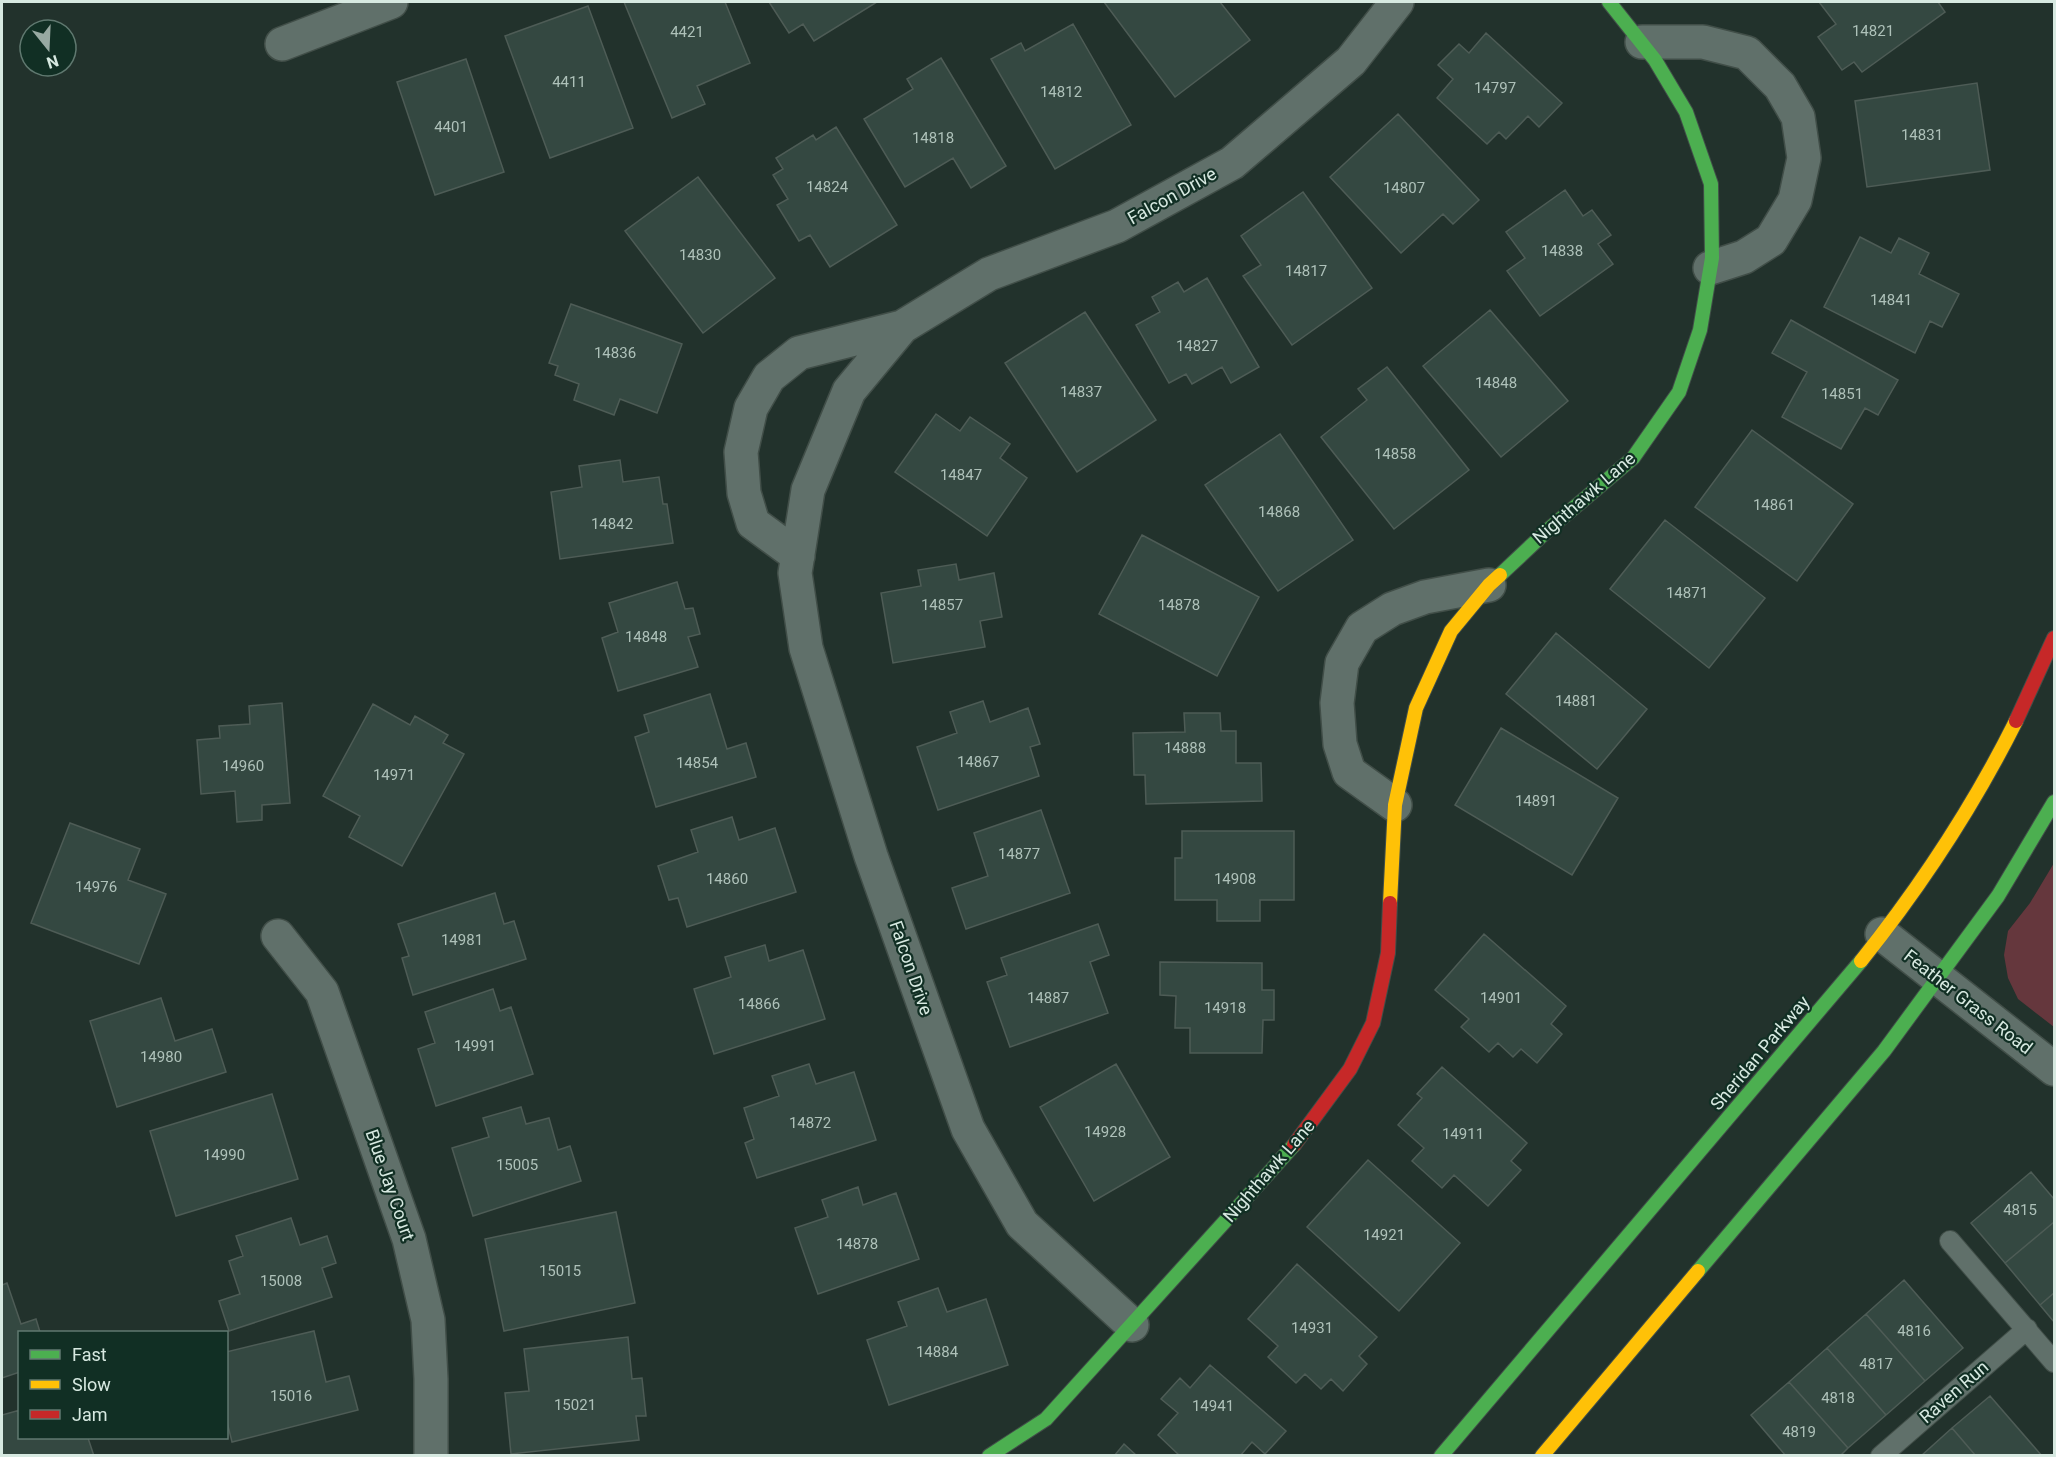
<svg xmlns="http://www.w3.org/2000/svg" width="2056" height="1457" font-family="Roboto,sans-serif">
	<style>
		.green { fill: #65373d }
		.building { fill: #344841; stroke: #4e5c56; stroke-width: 1.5 }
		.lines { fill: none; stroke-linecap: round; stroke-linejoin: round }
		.lane-casing { stroke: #414e48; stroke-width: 22 }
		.street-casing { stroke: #414e48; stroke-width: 36 }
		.fast-casing { stroke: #414e48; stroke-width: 16 }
		.slow-casing { stroke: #414e48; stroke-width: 16 }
		.jam-casing { stroke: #414e48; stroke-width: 16 }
		.lane { stroke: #60706a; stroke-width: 20 }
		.street { stroke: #60706a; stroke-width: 33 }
		.fast { stroke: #4caf50; stroke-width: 14 }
		.slow { stroke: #ffc107; stroke-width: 14 }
		.jam { stroke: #c62828; stroke-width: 14 }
		.labels { text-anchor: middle; stroke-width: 4.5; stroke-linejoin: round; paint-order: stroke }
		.number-label { font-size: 15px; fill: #aec1b9 }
		.street-label { font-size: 18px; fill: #d7e9e1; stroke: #112f24 }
	</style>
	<rect width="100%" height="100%" fill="#22322c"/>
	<path class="green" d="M2054 863V1027L2018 999 2008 978 2004 955 2008 931 2030 903Z"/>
	<path class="building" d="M624 2H725L750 63 697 86 705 104 672 118Z
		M769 2H877L814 41 803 24 789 33Z
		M1104 2H1220L1250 40 1175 97Z
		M1819 2H1938L1945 12 1862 72 1854 62 1842 70 1818 37 1836 24Z
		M588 6 633 128 550 158 505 36Z
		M1073 24 1131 125 1055 169 991 59 1021 43 1025 51Z
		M1486 33 1562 103 1539 127 1528 116 1506 139 1499 132 1487 144 1437 98 1453 79 1438 65 1459 44 1469 53Z
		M941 58 1006 166 971 188 953 158 905 187 864 119 913 89 907 79Z
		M466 59 504 172 435 195 397 82Z
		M1977 83 1990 170 1867 187 1855 101Z
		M1398 114 1479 200 1453 224 1443 214 1401 253 1330 177Z
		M836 127 897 225 830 267 810 235 799 241 777 205 788 199 773 175 783 169 776 158 813 135 816 140Z
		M698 177 775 278 703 333 625 231Z
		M1565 190 1583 216 1592 210 1611 235 1598 244 1613 264 1540 316 1507 271 1525 258 1506 232Z
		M1303 192 1372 288 1292 345 1243 276 1261 265 1241 236Z
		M1860 237 1891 253 1899 238 1929 253 1919 274 1959 294 1942 327 1930 321 1915 353 1824 307Z
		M1207 278 1259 367 1231 383 1222 367 1192 384 1186 374 1169 383 1136 325 1160 312 1152 297 1178 282 1184 292Z
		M571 304 682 344 657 413 620 399 614 415 574 400 579 384 555 375 558 366 549 363Z
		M1490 310 1568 401 1501 457 1423 366Z
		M1085 312 1156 420 1077 472 1005 363Z
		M1791 320 1898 380 1878 415 1865 408 1841 449 1782 417 1807 372 1772 353Z
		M1387 367 1469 470 1394 529 1321 437 1367 400 1358 389Z
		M936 414 960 431 970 417 1010 444 1000 458 1027 478 987 536 895 472Z
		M1752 430 1853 504 1797 581 1695 507Z
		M1280 434 1353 540 1278 591 1205 485Z
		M620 460 623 482 659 477 663 504H667L673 543 560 559 551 492 582 487 579 466Z
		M1665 520 1765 598 1709 668 1610 589Z
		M1142 535 1259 597 1217 676 1099 614Z
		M956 564 959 580 994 573 1002 617 980 621 985 647 893 663 881 593 921 586 918 570Z
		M677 582 685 609 693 608 700 634 688 637 698 667 618 691 602 638 618 632 609 603Z
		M1556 633 1647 709 1597 769 1506 694Z
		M710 694 727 749 746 743 756 777 656 807 635 737 649 732 644 715Z
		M983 701 990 722 1028 708 1040 744 1030 747 1039 776 938 810 917 747 957 733 950 712Z
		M282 703 290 803 262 805V820L237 822 235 791 201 794 197 740 220 738 219 726 250 724 249 706Z
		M373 704 410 725 415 716 448 735 443 743 464 754 402 866 349 837 360 816 323 796Z
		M1184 713H1220L1221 731H1236V763H1261L1262 801 1146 804 1145 775H1134L1133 733 1185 732Z
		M1501 728 1618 798 1572 875 1455 805Z
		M1041 810 1070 893 966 929 952 888 988 876 974 833Z
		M732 817 739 840 775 828 796 892 687 927 678 898 669 900 658 866 698 852 691 830Z
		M70 823 140 849 128 880 166 894 139 964 31 923Z
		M1182 831H1294V900H1260V921H1217V900H1175V858H1182Z
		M495 893 504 924 514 921 526 959 413 995 402 958 409 956 398 924Z
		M1098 924 1109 955 1090 962 1108 1013 1010 1047 987 982 1007 975 1001 958Z
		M1484 934 1566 1006 1551 1024 1562 1034 1537 1063 1521 1049 1513 1057 1498 1043 1489 1052 1461 1027 1469 1019 1435 990Z
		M765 945 769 961 803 950 825 1019 714 1054 694 989 731 977 725 957Z
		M1160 962 1262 963V990H1274V1020H1263L1262 1053H1190V1028H1175L1176 996 1160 995Z
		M493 989 500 1011 511 1007 533 1074 436 1106 418 1049 435 1043 425 1012Z
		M161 998 175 1041 212 1029 226 1072 117 1107 90 1021Z
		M809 1064 816 1084 854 1072 876 1140 757 1178 745 1143 754 1139 744 1108 779 1096 772 1076Z
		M1116 1064 1170 1157 1094 1201 1040 1107Z
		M1442 1067 1527 1143 1511 1161 1521 1170 1488 1206 1454 1175 1442 1188 1412 1161 1424 1148 1398 1125 1422 1098 1417 1094Z
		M272 1094 298 1179 176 1216 150 1131Z
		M521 1107 526 1124 549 1118 558 1150 570 1146 581 1181 473 1216 452 1148 489 1137 483 1118Z
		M1368 1160 1460 1243 1399 1311 1307 1227Z
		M2031 1172 2054 1199V1222L2005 1263 1971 1223Z
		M858 1187 863 1205 896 1193 919 1259 818 1294 795 1228 828 1217 822 1200Z
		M616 1212 635 1303 504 1331 485 1239Z
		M291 1218 300 1245 327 1236 336 1263 322 1268 332 1297 229 1331 219 1301 240 1294 229 1261 243 1256 236 1236Z
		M2054 1222V1293L2040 1305 2005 1263Z
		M1297 1264 1377 1337 1359 1356 1367 1364 1343 1391 1331 1379 1321 1389 1305 1374 1296 1383 1268 1357 1278 1346 1248 1319Z
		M1904 1280 1963 1348 1925 1381 1866 1314Z
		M7 1283 21 1324 36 1319 40 1332H20V1372L2 1378V1285Z
		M938 1288 947 1312 986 1299 1008 1365 889 1405 867 1340 907 1326 898 1302Z
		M2054 1293V1322L2040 1305Z
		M1866 1314 1925 1381 1886 1415 1827 1348Z
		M314 1331 326 1382 349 1376 358 1410 232 1442 226 1418V1352Z
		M628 1337 632 1379 642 1378 646 1416H636L639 1440 511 1454 505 1393 529 1391 524 1349Z
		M1827 1348 1886 1415 1848 1448 1789 1382Z
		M1210 1365 1286 1431 1265 1454 1252 1442 1240 1456H1180L1158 1435 1178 1413 1161 1399 1180 1378 1190 1388Z
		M1789 1382 1848 1448 1840 1456H1786L1751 1415Z
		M1990 1396 2042 1456H1976L1952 1428Z
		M20 1410V1438H88L94 1456H2V1415Z
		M1952 1428 1976 1456H1921Z
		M1124 1444 1137 1456H1114Z"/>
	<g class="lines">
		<g class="lane-casing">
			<path id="lane" d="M1950 1241 2054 1362
				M1881 1456 2027 1329"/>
		</g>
		<g class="street-casing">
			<path id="street" d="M1642 42H1703L1747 53 1780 86 1798 117 1804 158 1795 200 1771 240 1744 257 1710 268
				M282 44 391 2
				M798 556 753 523 744 493 741 452 751 408 769 377 799 353 902 327
				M1395 805 1349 772 1340 744 1337 703 1342 663 1362 628 1392 609 1425 597 1489 585
				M1882 934 2054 1069
				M278 936 322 992 409 1239 428 1320 431 1379V1456
				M1132 1325 1022 1224 968 1129 871 856 806 648 795 573 808 490 849 391 902 327 989 274 1117 226 1232 163 1351 61 1397 2"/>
		</g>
		<g class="fast-casing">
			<path id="fast" d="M1500 575 1550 528 1633 458 1679 392 1700 330 1712 258 1711 184 1686 112 1655 60 1609 2
				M1698 1271 1884 1051 1998 896 2054 802
				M989 1456 1046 1419 1294 1145
				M1441 1456 1861 961"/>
		</g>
		<g class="slow-casing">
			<path id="slow" d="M1390 903 1395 805 1416 708 1451 631 1489 585 1500 575
				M1861 961C1921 886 1973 807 2016 721
				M1542 1456 1698 1271"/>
		</g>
		<g class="jam-casing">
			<path id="jam" d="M2016 721 2054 638
				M1294 1145 1350 1069 1373 1023 1388 953 1390 903"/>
		</g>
		<use href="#lane" class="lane"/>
		<use href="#street" class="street"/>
		<use href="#fast" class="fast"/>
		<use href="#slow" class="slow"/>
		<use href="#jam" class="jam"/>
	</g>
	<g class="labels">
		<g class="number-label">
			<text x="1873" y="36">14821</text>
			<text x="687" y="37">4421</text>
			<text x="569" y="87">4411</text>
			<text x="1495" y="93">14797</text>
			<text x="1061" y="97">14812</text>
			<text x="451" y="132">4401</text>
			<text x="1922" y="140">14831</text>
			<text x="933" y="143">14818</text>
			<text x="827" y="192">14824</text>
			<text x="1404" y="193">14807</text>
			<text x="1562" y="256">14838</text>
			<text x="700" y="260">14830</text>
			<text x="1306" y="276">14817</text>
			<text x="1891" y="305">14841</text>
			<text x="1197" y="351">14827</text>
			<text x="615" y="358">14836</text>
			<text x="1496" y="388">14848</text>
			<text x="1081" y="397">14837</text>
			<text x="1842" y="399">14851</text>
			<text x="1395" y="459">14858</text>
			<text x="961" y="480">14847</text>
			<text x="1774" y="510">14861</text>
			<text x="1279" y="517">14868</text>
			<text x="612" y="529">14842</text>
			<text x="1687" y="598">14871</text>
			<text x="942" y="610">14857</text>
			<text x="1179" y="610">14878</text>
			<text x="646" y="642">14848</text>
			<text x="1576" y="706">14881</text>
			<text x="1185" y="753">14888</text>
			<text x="978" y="767">14867</text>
			<text x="697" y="768">14854</text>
			<text x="243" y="771">14960</text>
			<text x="394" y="780">14971</text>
			<text x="1536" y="806">14891</text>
			<text x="1019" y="859">14877</text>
			<text x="727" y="884">14860</text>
			<text x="1235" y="884">14908</text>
			<text x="96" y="892">14976</text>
			<text x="462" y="945">14981</text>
			<text x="1048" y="1003">14887</text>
			<text x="1501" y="1003">14901</text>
			<text x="759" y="1009">14866</text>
			<text x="1225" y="1013">14918</text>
			<text x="475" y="1051">14991</text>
			<text x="161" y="1062">14980</text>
			<text x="810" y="1128">14872</text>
			<text x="1105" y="1137">14928</text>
			<text x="1463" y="1139">14911</text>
			<text x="224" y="1160">14990</text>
			<text x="517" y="1170">15005</text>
			<text x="2020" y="1215">4815</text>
			<text x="1384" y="1240">14921</text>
			<text x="857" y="1249">14878</text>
			<text x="560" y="1276">15015</text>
			<text x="281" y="1286">15008</text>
			<text x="1312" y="1333">14931</text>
			<text x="1914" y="1336">4816</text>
			<text x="937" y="1357">14884</text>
			<text x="1876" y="1369">4817</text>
			<text x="291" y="1401">15016</text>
			<text x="1838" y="1403">4818</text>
			<text x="575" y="1410">15021</text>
			<text x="1213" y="1411">14941</text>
			<text x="1799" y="1437">4819</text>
		</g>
		<g class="street-label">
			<text transform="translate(1172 196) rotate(-29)" y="6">Falcon Drive</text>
			<text transform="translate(1584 498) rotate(-41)" y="6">Nighthawk Lane</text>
			<text transform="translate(911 968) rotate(71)" y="6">Falcon Drive</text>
			<text transform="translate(1968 1002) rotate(38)" y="6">Feather Grass Road</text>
			<text transform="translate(1760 1053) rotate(-50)" y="6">Sheridan Parkway</text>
			<text transform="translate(1269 1171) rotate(-49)" y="6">Nighthawk Lane</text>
			<text transform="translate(390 1185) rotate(71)" y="6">Blue Jay Court</text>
			<text transform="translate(1954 1392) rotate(-41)" y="6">Raven Run</text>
		</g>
	</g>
	<rect width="2056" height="1457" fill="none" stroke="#d7e9e1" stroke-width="6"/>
	<rect x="18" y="1331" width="210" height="108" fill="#112f24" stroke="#607970" stroke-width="1.5"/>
	<rect x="30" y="1350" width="30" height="9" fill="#4caf50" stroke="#607970" stroke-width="1.5"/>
	<text x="72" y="1361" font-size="18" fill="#d7e9e1">Fast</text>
	<rect x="30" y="1380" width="30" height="9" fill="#ffc107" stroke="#607970" stroke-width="1.5"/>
	<text x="72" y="1391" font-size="18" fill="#d7e9e1">Slow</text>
	<rect x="30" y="1410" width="30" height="9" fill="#c62828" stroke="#607970" stroke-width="1.5"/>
	<text x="72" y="1421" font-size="18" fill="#d7e9e1">Jam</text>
	<g transform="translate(48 48) rotate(162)"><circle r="28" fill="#112f24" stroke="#607970" stroke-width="1.5"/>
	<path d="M0-4.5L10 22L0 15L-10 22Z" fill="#98a9a2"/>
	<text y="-9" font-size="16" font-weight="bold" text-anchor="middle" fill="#d7e9e1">N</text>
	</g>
</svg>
